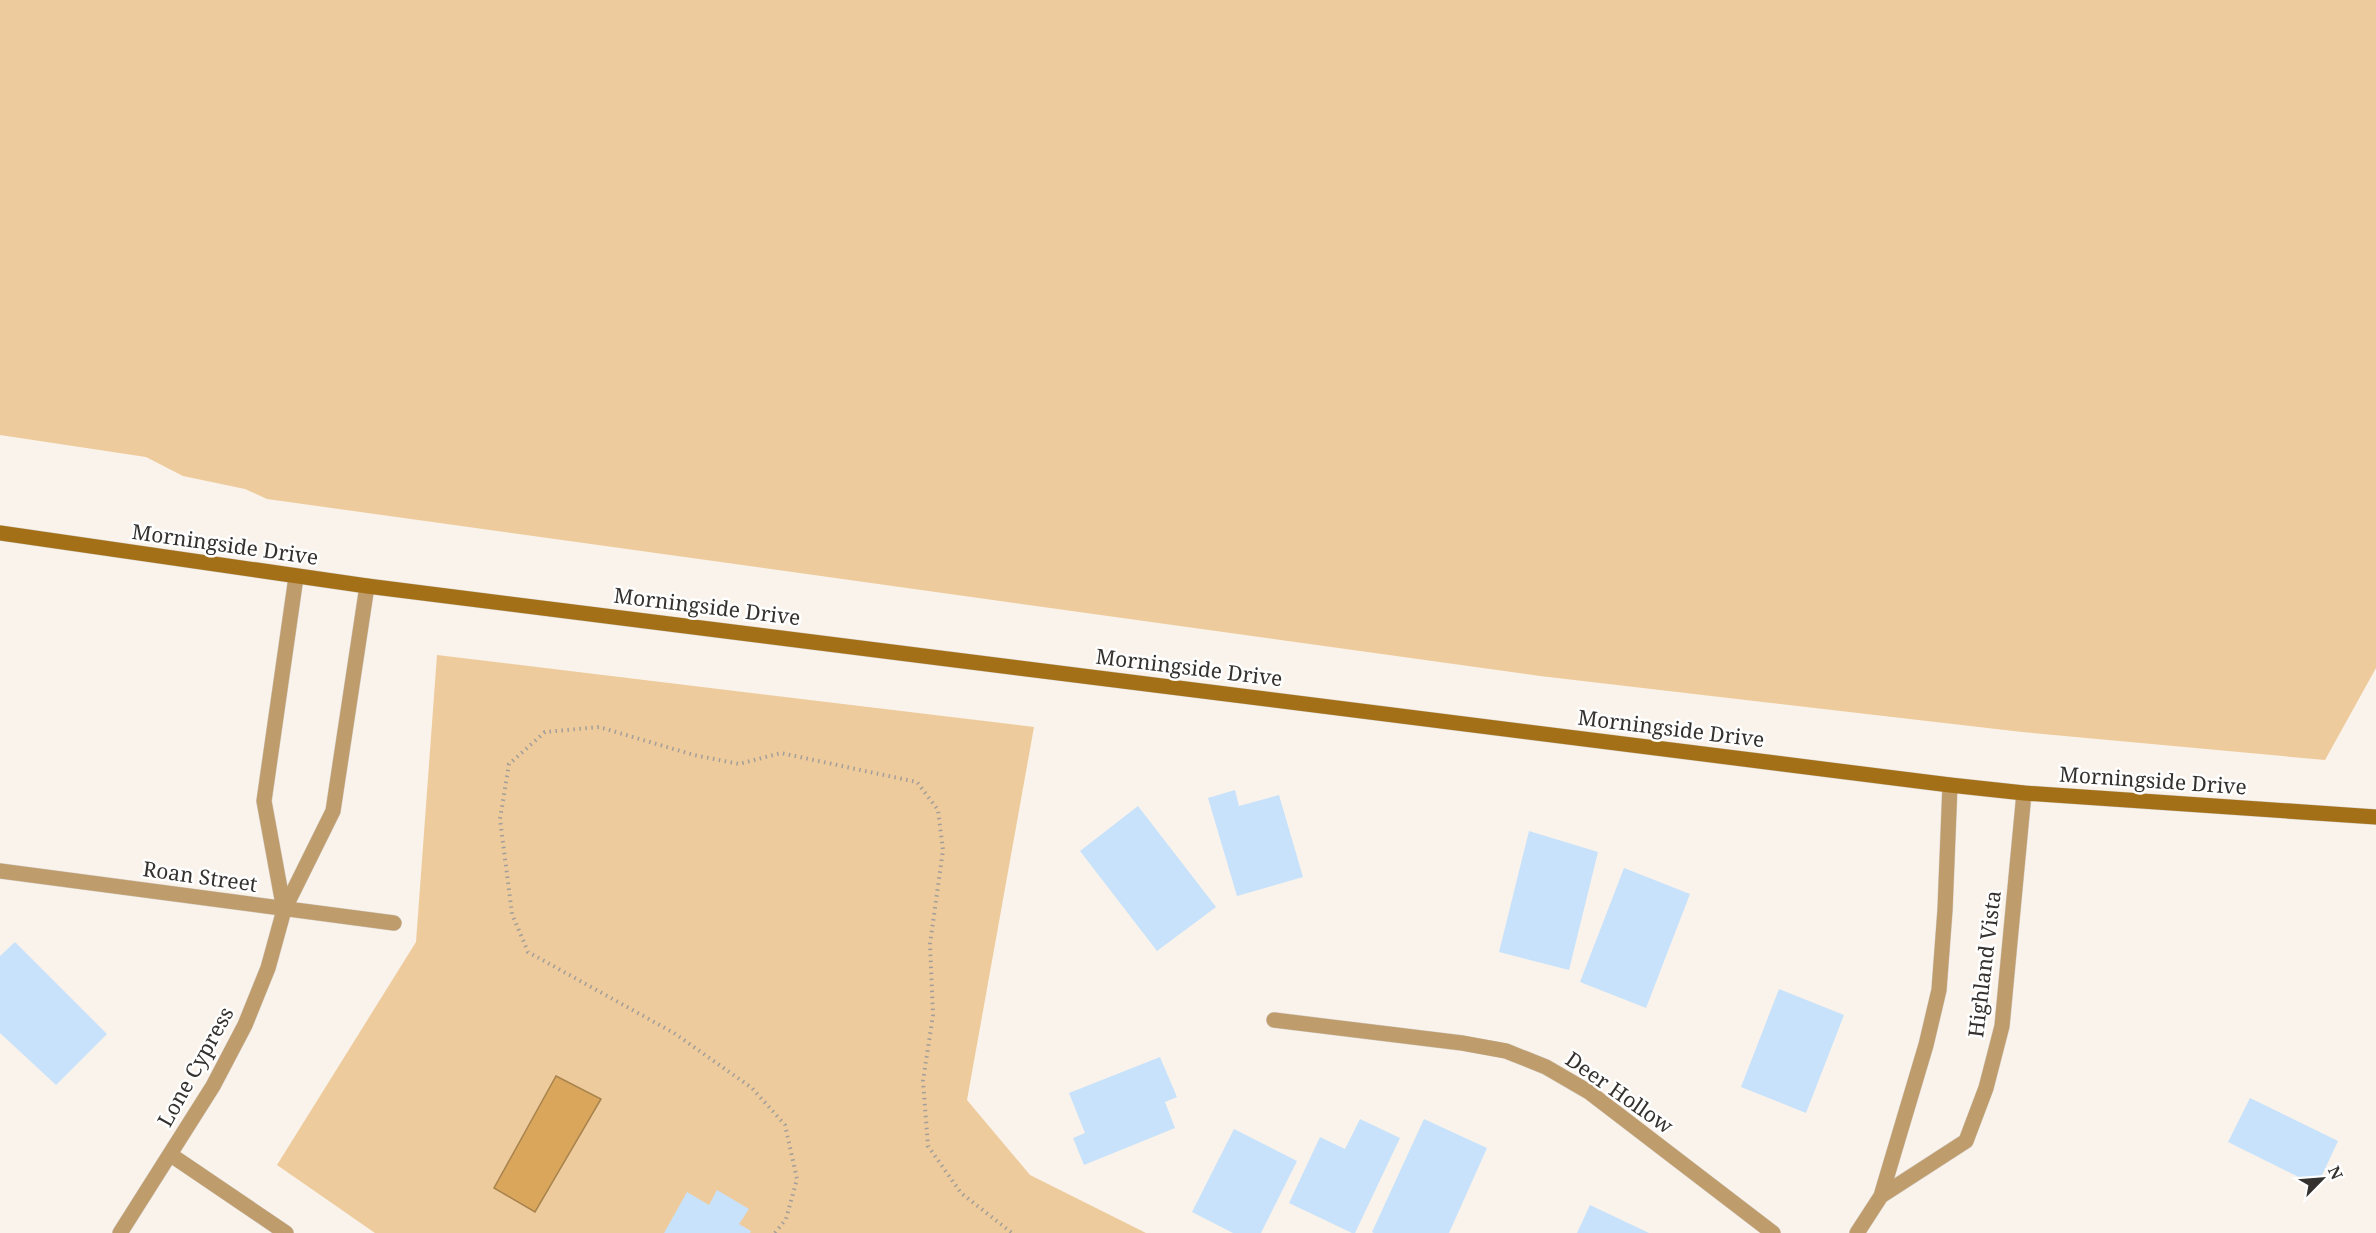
<svg xmlns="http://www.w3.org/2000/svg" width="2376" height="1233" font-family="'Noto Serif',serif">
	<style>
		.green { fill: #eecb9c }
		.water { fill: #d9a65c; stroke: #a8834e; stroke-width: 1.5 }
		.building { fill: #c8e2fb }
		.lines { fill: none; stroke-linecap: round; stroke-linejoin: round }
		.street-casing { stroke: #d6d0c9; stroke-width: 16 }
		.secondary-casing { stroke: #d6d0c9; stroke-width: 16 }
		.path { stroke: #a39e99; stroke-width: 4; stroke-dasharray: 1.5 4.5; stroke-linecap: butt }
		.street { stroke: #bf9c6c; stroke-width: 15 }
		.secondary { stroke: #a37018; stroke-width: 15 }
		.labels { text-anchor: middle; stroke-width: 5; stroke-linejoin: round; paint-order: stroke }
		.street-label { font-size: 21px; fill: #34312f; stroke: #fff }
	</style>
	<rect width="100%" height="100%" fill="#f9f3eb"/>
	<path class="green" d="M0 0H2376V668L2325 760 2022 732 1540 676 267 499 245 489 183 476 146 457 0 435Z
		M437 655 1034 727 967 1100 1030 1175 1146 1233H375L277 1165 416 942Z"/>
	<path class="water" d="M556 1076 601 1099 535 1212 494 1188Z"/>
	<path class="building" d="M1235 790 1239 806 1279 795 1303 877 1237 896 1208 798Z
		M1138 806 1216 907 1157 951 1080 851Z
		M1529 831 1598 852 1569 970 1499 952Z
		M1624 868 1690 894 1646 1008 1580 982Z
		M15 942 107 1034 56 1085 0 1033V956Z
		M1779 989 1844 1015 1806 1113 1741 1087Z
		M1160 1057 1177 1097 1165 1102 1175 1128 1084 1165 1073 1138 1085 1133 1069 1093Z
		M2250 1098 2338 1141 2317 1186 2228 1142Z
		M1360 1119 1400 1138 1355 1233H1352L1289 1203 1320 1137 1345 1149Z
		M1424 1119 1487 1148 1449 1233H1374L1372 1232Z
		M1234 1129 1297 1161 1261 1233H1233L1192 1212Z
		M717 1190 749 1209 739 1224 751 1231 750 1233H664L687 1192 709 1205Z
		M1590 1205 1649 1233H1577Z"/>
	<g class="lines">
		<g class="street-casing">
			<path id="street" d="M0 871 394 923
				M284 910 264 801 296 577
				M1274 1020 1462 1043 1506 1051 1546 1067 1589 1092 1773 1233
				M171 1155 286 1233
				M1881 1196 1966 1141 1986 1088 2002 1026 2024 793
				M120 1233 213 1086 245 1025 268 968 284 910 333 811 367 586
				M1857 1233 1881 1196 1926 1045 1939 990 1945 910 1950 785"/>
		</g>
		<g class="secondary-casing">
			<path id="secondary" d="M0 533 367 586 1950 785 2024 793 2376 817"/>
		</g>
		<path class="path" d="M775 1233 786 1219 797 1179 785 1125 752 1088 674 1033 528 952 512 914 500 819 509 764 545 732 599 727 694 755 739 764 781 753 917 782 938 810 943 850 930 944 933 1015 923 1081 928 1146 961 1193 1012 1233"/>
		<use href="#street" class="street"/>
		<use href="#secondary" class="secondary"/>
	</g>
	<g class="labels">
		<g class="street-label">
			<text transform="translate(225 545) rotate(8)" y="7">Morningside Drive</text>
			<text transform="translate(707 607) rotate(7)" y="7">Morningside Drive</text>
			<text transform="translate(1189 668) rotate(7)" y="7">Morningside Drive</text>
			<text transform="translate(1671 729) rotate(7)" y="7">Morningside Drive</text>
			<text transform="translate(2153 781) rotate(4)" y="7">Morningside Drive</text>
			<text transform="translate(200 877) rotate(8)" y="7">Roan Street</text>
			<text transform="translate(1985 964) rotate(-83)" y="7">Highland Vista</text>
			<text transform="translate(196 1067) rotate(-61)" y="7">Lone Cypress</text>
			<text transform="translate(1619 1093) rotate(35)" y="7">Deer Hollow</text>
		</g>
	</g>
	<g transform="translate(2322 1179) rotate(65)" stroke="#ffffff" stroke-width="4.5" paint-order="stroke">
	<path d="M0-4.5L10 22L0 15L-10 22Z" fill="#34312f"/>
	<text y="-9" font-size="16" font-weight="bold" text-anchor="middle" fill="#34312f">N</text>
	</g>
</svg>
